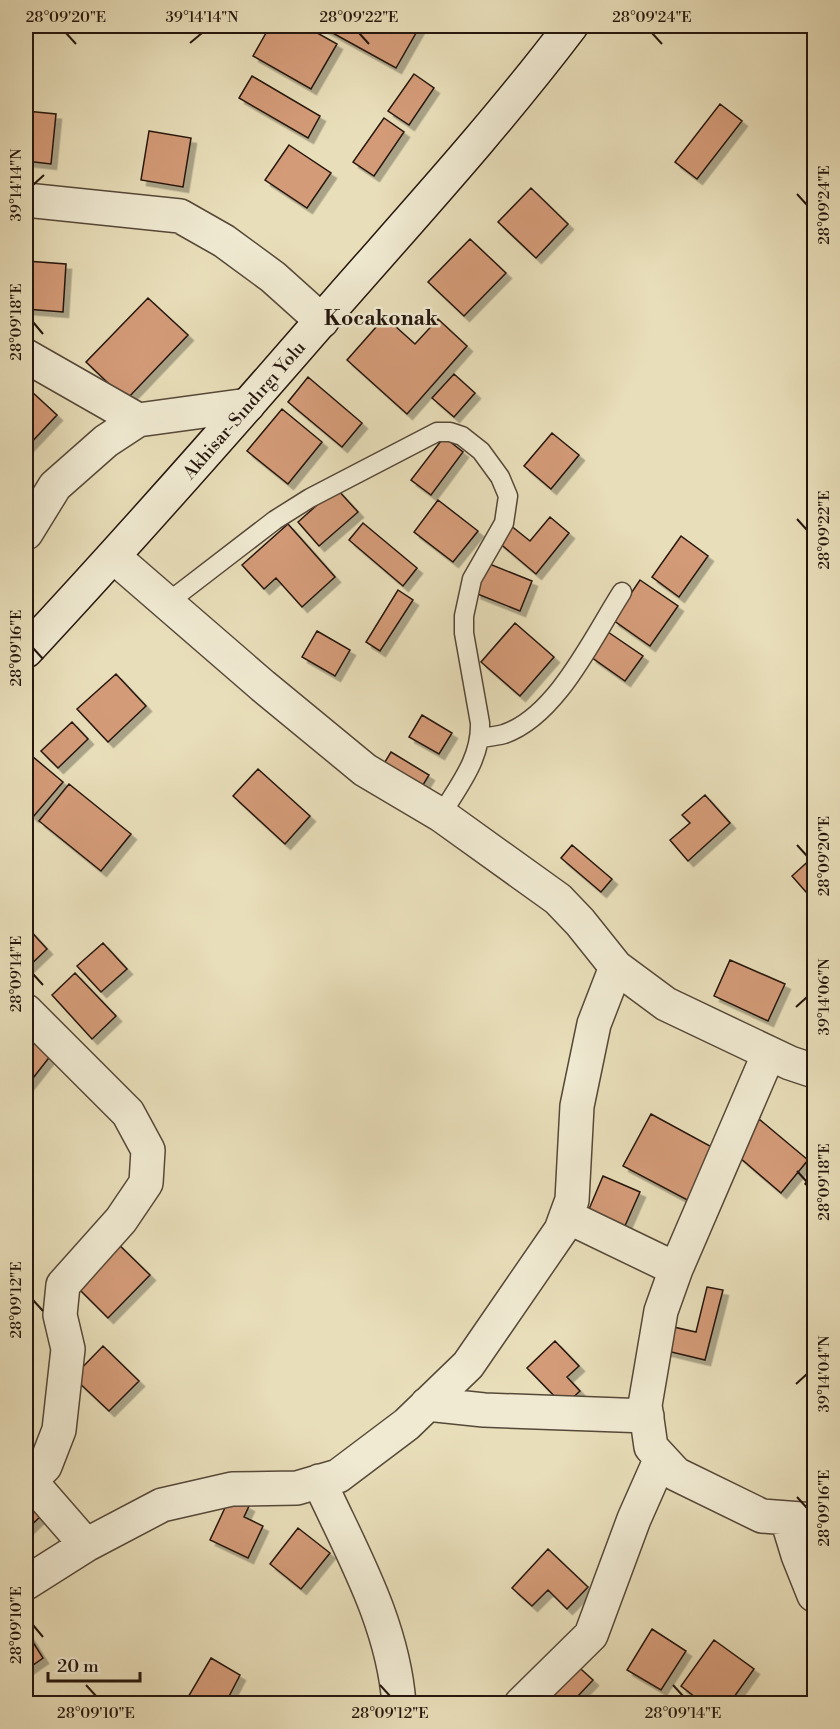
<svg xmlns="http://www.w3.org/2000/svg" width="840" height="1729" font-family="'Libre Bodoni',serif">
	<style>
		.building { fill: #d49b78; stroke: #25160d; stroke-width: 1.5; filter: url(#shadow) }
		.lines { fill: none; stroke-linecap: round; stroke-linejoin: round }
		.lane-casing { stroke: #564838; stroke-width: 21 }
		.street-casing { stroke: #564838; stroke-width: 36 }
		.secondary-casing { stroke: #25160d; stroke-width: 36 }
		.lane { stroke: #f0ead2; stroke-width: 18 }
		.street { stroke: #f0ead2; stroke-width: 33 }
		.secondary { stroke: #f0ead2; stroke-width: 33 }
		.ticks { fill: none; stroke: #25160d; stroke-width: 2 }
		.labels { text-anchor: middle; stroke-width: 5; stroke-linejoin: round; paint-order: stroke }
		.street-label { font-size: 18px; fill: #25160d; stroke: #f0ead2 }
		.quarter-label { font-size: 21px; font-weight: bold; fill: #25160d; stroke: #f0ead2 }
		.neatline { fill: none; stroke: #25160d; stroke-width: 2 }
		.ticks-label { font-size: 15px; text-anchor: middle; fill: #25160d }
	</style>
	<defs>
		<filter id="shadow"><feDropShadow dx="5.5" dy="5.5" stdDeviation="0" flood-color="#0004"/></filter>
	</defs>
	<rect width="100%" height="100%" fill="#e8deb9"/>
	<filter id="stains"><feTurbulence type="fractalNoise" baseFrequency=".00333" numOctaves="4"/><feColorMatrix values="0 0 0 0 .2 0 0 0 0 .09 0 0 0 0 .02 0 0 0 .5 -.17"/></filter>
	<radialGradient id="worn" r=".72"><stop offset=".6" stop-color="#630" stop-opacity="0"/><stop offset="1" stop-color="#630" stop-opacity=".3"/></radialGradient>
	<path class="building" d="M270 26H305L337 44 311 89 253 56Z
		M320 26H420L396 68Z
		M414 74 434 88 409 125 388 111Z
		M252 76 320 116 308 138 239 98Z
		M720 104 742 121 697 179 675 162Z
		M26 111 56 114 51 164 26 161Z
		M384 118 404 132 374 176 353 162Z
		M149 131 191 138 183 187 141 180Z
		M289 145 331 173 307 208 265 180Z
		M531 188 568 224 536 258 498 222Z
		M470 239 506 273 464 316 428 282Z
		M26 261 66 264 63 312 26 309Z
		M148 298 188 335 126 400 86 362Z
		M385 317 415 344 438 319 467 346 407 414 347 360Z
		M454 374 475 393 454 417 432 398Z
		M308 377 362 423 342 447 288 402Z
		M31 391 57 415 26 448V397Z
		M282 409 322 442 288 484 247 451Z
		M552 433 579 455 551 489 524 466Z
		M444 437 463 452 431 495 411 480Z
		M336 488 358 512 319 546 298 522Z
		M438 500 478 531 453 562 414 532Z
		M550 517 569 533 536 574 497 541 510 525 530 541Z
		M363 523 417 568 403 586 349 540Z
		M288 524 335 577 302 607 276 578 264 589 242 565Z
		M681 536 708 556 679 597 652 577Z
		M487 563 532 581 520 611 475 593Z
		M640 580 678 606 650 646 613 620Z
		M398 590 413 600 380 651 366 642Z
		M515 623 554 657 520 696 481 662Z
		M317 631 350 650 335 676 302 657Z
		M608 632 643 656 625 681 591 657Z
		M116 674 146 706 108 742 77 709Z
		M422 715 452 733 439 754 409 737Z
		M72 722 88 739 58 768 41 751Z
		M26 751 63 782 33 817 26 810Z
		M391 752 429 775 420 790 382 767Z
		M258 769 310 816 285 844 233 796Z
		M69 784 131 834 101 871 39 821Z
		M705 795 730 823 688 861 670 840 690 823 682 815Z
		M572 845 612 879 601 892 561 858Z
		M814 856V899L813 900 792 876Z
		M26 926 47 949 26 969Z
		M103 943 127 969 101 992 77 966Z
		M730 960 785 984 768 1021 714 996Z
		M75 973 116 1016 92 1039 52 995Z
		M26 1027 55 1050 26 1087Z
		M651 1114 721 1152 693 1203 623 1166Z
		M759 1119 808 1160 781 1193 732 1151Z
		M814 1172V1192L805 1184Z
		M603 1176 640 1192 620 1237 584 1221Z
		M113 1239 150 1275 108 1318 71 1281Z
		M707 1287 723 1290 705 1360 663 1350 669 1326 696 1332Z
		M555 1341 579 1366 567 1377 580 1391 564 1406 527 1368Z
		M103 1346 139 1381 109 1411 73 1377Z
		M230 1497 249 1506 244 1517 263 1526 248 1558 210 1540Z
		M26 1498 41 1516 26 1530Z
		M298 1528 330 1553 301 1589 270 1564Z
		M548 1549 588 1587 567 1609 548 1590 532 1606 512 1588Z
		M652 1629 686 1651 661 1690 627 1670Z
		M26 1631 43 1658 26 1670Z
		M714 1640 754 1669 729 1704H704L681 1686Z
		M211 1658 240 1675 225 1704H184Z
		M573 1662 593 1680 578 1696 586 1704H552L542 1695Z"/>
	<g class="lines">
		<g class="lane-casing">
			<path id="lane" d="M167 603 275 520 310 498 437 432H450L462 436 481 451 500 477 508 496 504 523 472 579 464 616V633L480 723C481 759 459 785 441 815
				M481 738C488 737 497 736 504 734 557 716 593 637 622 592"/>
		</g>
		<g class="street-casing">
			<path id="street" d="M26 200 180 216 224 241 273 277 322 321
				M26 356 138 420
				M26 533 55 486 106 441 138 420 248 405
				M114 557 263 686 365 770 441 815 558 899 580 922 616 967 666 1004 790 1063 814 1071
				M26 1011 128 1113 148 1150 146 1183 121 1220 63 1285 60 1315 68 1349 59 1430 45 1466 30 1481
				M769 1053 676 1269 661 1311 645 1405 651 1447 676 1474 762 1516 814 1520
				M566 1216 676 1269
				M427 1404 484 1410 647 1416
				M26 1476 86 1545
				M319 1481C352 1553 393 1623 399 1704
				M787 1519 798 1555 814 1595
				M26 1583 86 1545 162 1505 232 1489 297 1488 338 1476 407 1424 468 1365 561 1230 572 1200 577 1106 594 1024 616 967
				M521 1704 591 1635 634 1519 661 1458"/>
		</g>
		<g class="secondary-casing">
			<path id="secondary" d="M26 651C133 536 237 418 340 299 419 209 499 121 571 26"/>
		</g>
		<use href="#lane" class="lane"/>
		<use href="#street" class="street"/>
		<use href="#secondary" class="secondary"/>
	</g>
	<path class="ticks" d="M66 33 76 44M359 33 369 44M652 33 662 44M190 43 202 33M33 185 44 175M797 194 807 205M33 322 43 334M797 519 807 530M33 648 43 659M797 845 807 856M33 974 43 985M796 1007 807 997M797 1171 807 1182M33 1300 43 1311M796 1384 807 1374M797 1497 807 1508M33 1625 43 1637M86 1685 96 1696M380 1685 390 1696M673 1685 683 1696"/>
	<g class="labels">
		<g class="street-label">
			<text transform="translate(244 410) rotate(-49)" y="6">Akhisar-Sındırgı Yolu</text>
		</g>
		<g class="quarter-label">
			<text x="381" y="325">Kocakonak</text>
		</g>
	</g>
	<rect width="840" height="1729" fill="none" stroke="#e8deb9" stroke-width="66"/>
	<path d="M48 1672v9h92v-9" fill="none" stroke="#25160d" stroke-width="3"/>
	<text x="57" y="1672" font-size="18" fill="#25160d" stroke="#f0ead2" stroke-width="4.5" paint-order="stroke">20 m</text>
	<rect x="33" y="33" width="774" height="1663" class="neatline"/>
	<g class="ticks-label">
		<text x="66" y="22">28°09'20"E</text>
		<text x="202" y="22">39°14'14"N</text>
		<text x="359" y="22">28°09'22"E</text>
		<text x="652" y="22">28°09'24"E</text>
		<text transform="translate(16 185) rotate(-90)" y="5">39°14'14"N</text>
		<text transform="translate(824 205) rotate(-90)" y="5">28°09'24"E</text>
		<text transform="translate(16 322) rotate(-90)" y="5">28°09'18"E</text>
		<text transform="translate(824 530) rotate(-90)" y="5">28°09'22"E</text>
		<text transform="translate(16 648) rotate(-90)" y="5">28°09'16"E</text>
		<text transform="translate(824 856) rotate(-90)" y="5">28°09'20"E</text>
		<text transform="translate(16 974) rotate(-90)" y="5">28°09'14"E</text>
		<text transform="translate(824 997) rotate(-90)" y="5">39°14'06"N</text>
		<text transform="translate(824 1182) rotate(-90)" y="5">28°09'18"E</text>
		<text transform="translate(16 1300) rotate(-90)" y="5">28°09'12"E</text>
		<text transform="translate(824 1374) rotate(-90)" y="5">39°14'04"N</text>
		<text transform="translate(824 1508) rotate(-90)" y="5">28°09'16"E</text>
		<text transform="translate(16 1625) rotate(-90)" y="5">28°09'10"E</text>
		<text x="96" y="1718">28°09'10"E</text>
		<text x="390" y="1718">28°09'12"E</text>
		<text x="683" y="1718">28°09'14"E</text>
	</g>
	<rect width="100%" height="100%" filter="url(#stains)"/>
	<rect width="100%" height="100%" fill="url(#worn)"/>
</svg>
